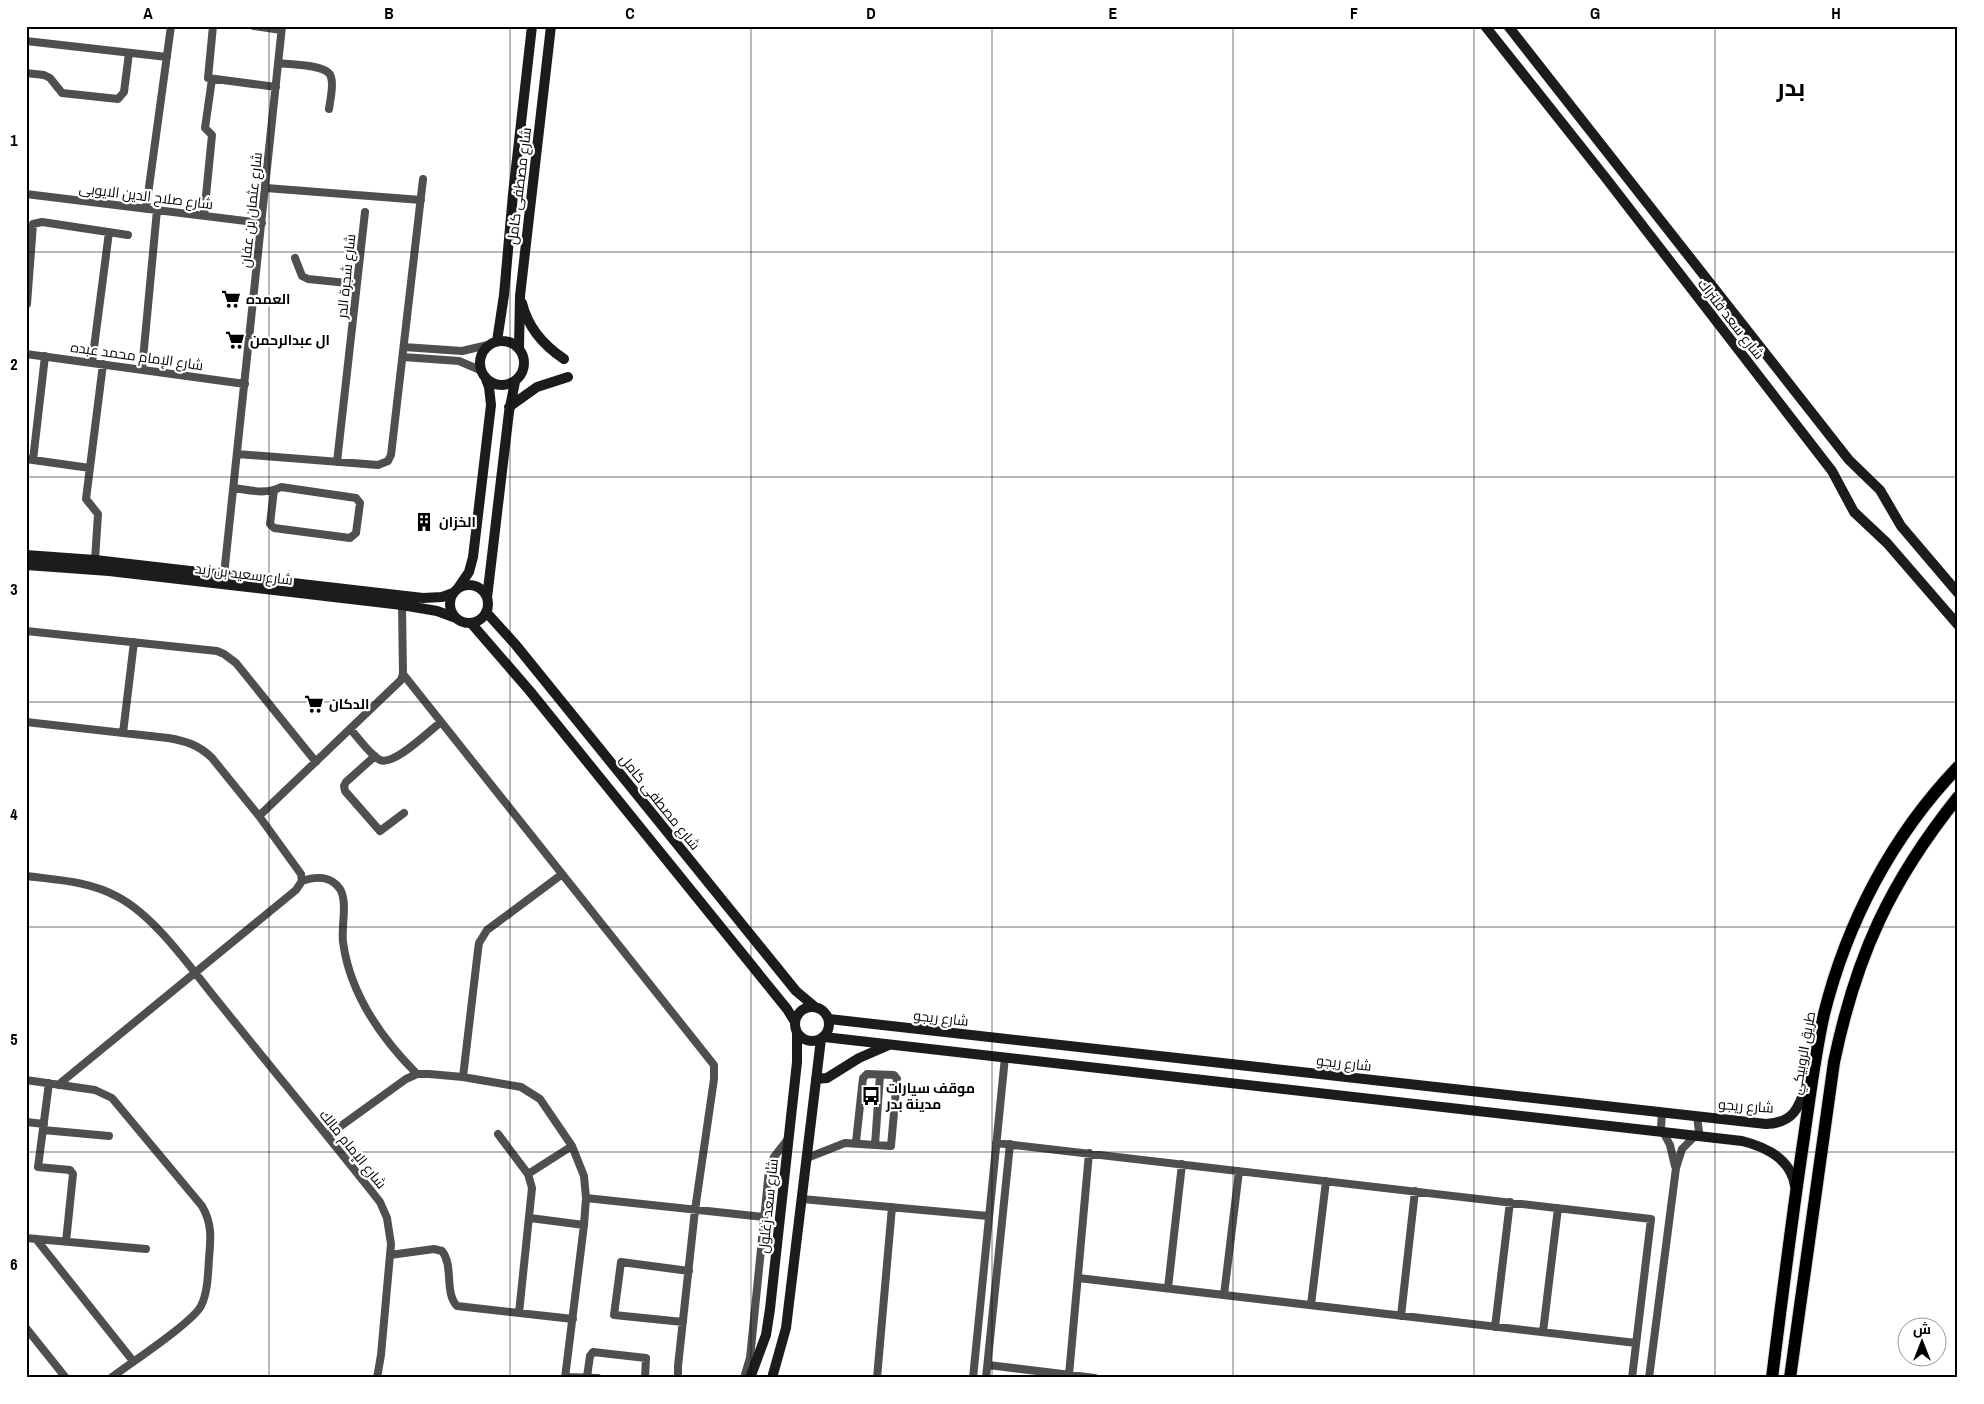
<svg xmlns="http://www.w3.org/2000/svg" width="1984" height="1404" viewBox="0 0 1984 1404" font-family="'Archivo Narrow',Cairo,sans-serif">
	<rect width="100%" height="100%" fill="#fff"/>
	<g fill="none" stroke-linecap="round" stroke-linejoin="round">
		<g stroke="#dbdbdb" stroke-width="14">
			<path id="primary" d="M 1772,1378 C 1782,1298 1792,1217 1804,1137 C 1810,1096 1815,1054 1824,1014 C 1847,922 1892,836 1958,767
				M 1790,1378 L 1834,1062 C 1856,956 1890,882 1958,797"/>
		</g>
		<path stroke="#4f4f4f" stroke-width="8" d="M 213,26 L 208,78 L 276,87
			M 254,26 L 281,30
			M 26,41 L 167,57
			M 278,63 C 290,65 328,64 331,77 C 334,86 330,100 329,109
			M 26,73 L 44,75 L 50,78 L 62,93 L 118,99 L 124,92 L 129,53
			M 266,188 L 421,200
			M 26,194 L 262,223
			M 146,209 L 171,26
			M 204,216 L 212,135 L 205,128 L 212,79
			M 295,258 L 302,276 L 308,279 L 357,284
			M 27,304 L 33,224 L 42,222 L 128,235
			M 404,347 L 462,351 L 488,345
			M 26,354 L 245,384
			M 403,357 L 459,361 L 480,370
			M 92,363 L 109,232
			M 142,370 L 157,210
			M 237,454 L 378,465 L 388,461 L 391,455 L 423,179
			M 26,459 L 90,468
			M 33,460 L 45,356
			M 337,462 L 365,212
			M 234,488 C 249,490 266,495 281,487 L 356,498 L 360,503 L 356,533 L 350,538 L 274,528 L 270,524 L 274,490
			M 95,560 L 98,514 L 86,499 L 103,364
			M 224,575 L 282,26
			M 26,631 L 217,651 L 224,654 L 236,663 L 316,762
			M 403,674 L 714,1065 L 714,1079 L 695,1210 L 678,1366 L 678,1378
			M 26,722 L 168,738 C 186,741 199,745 212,758 L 259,816 L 301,874 L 302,881 L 296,890 L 58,1085
			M 350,729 C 359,738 369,754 380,760 C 394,766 429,731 441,722
			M 123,733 L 134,642
			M 375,756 L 346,782 L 344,786 L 345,791 L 380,831 L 404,813
			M 259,816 L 401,680 L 403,674 L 402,605
			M 26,876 C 57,880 90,881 118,897 C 156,917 192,970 220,1004 C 273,1070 327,1135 380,1202 L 387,1218 L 391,1244 L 381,1355 L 377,1378
			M 302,881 C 316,876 331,876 340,889 C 348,902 341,927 343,942 C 350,994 381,1038 417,1074
			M 463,1077 L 478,950 L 479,943 L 487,930 L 561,875
			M 26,1080 L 95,1090 L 112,1098 L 202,1206 C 212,1223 211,1238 209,1258 C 208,1273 208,1292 201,1306 C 192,1323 129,1364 111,1378
			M 49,1083 L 38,1167 L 70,1170 L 73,1174 L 66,1242
			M 1662,1112 L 1661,1128 L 1670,1145 L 1675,1166
			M 26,1122 L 44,1124
			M 43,1130 L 109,1136
			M 498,1134 L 528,1174 L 532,1188 L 519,1313
			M 327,1136 L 406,1079 L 417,1074 L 429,1074 L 463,1077 L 521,1087 L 540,1099 L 572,1146 L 584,1176 L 586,1198 L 584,1225 L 565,1378
			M 856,1142 L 863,1078 L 867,1074 L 894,1075 L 897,1079 L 891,1146 L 875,1145
			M 996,1143 L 1651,1219 L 1632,1378
			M 807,1158 L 845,1143 L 875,1145 L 880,1075
			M 528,1174 L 572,1146
			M 586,1198 L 764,1217
			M 802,1199 L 988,1216
			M 530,1218 L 584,1225
			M 26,1238 L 146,1249
			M 36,1239 L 133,1361
			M 390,1255 L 434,1249 L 442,1251 C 454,1266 444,1292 457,1306 L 573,1319
			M 1078,1278 L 1636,1343
			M 1168,1288 L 1182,1164
			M 1224,1295 L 1239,1171
			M 1311,1305 L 1326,1181
			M 1401,1316 L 1415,1191
			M 683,1322 L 614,1315 L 621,1262 L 689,1271
			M 1495,1327 L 1510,1202
			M 26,1328 L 66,1378
			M 1543,1332 L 1558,1208
			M 988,1365 L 1095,1378
			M 1069,1375 L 1089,1153
			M 566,1377 L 598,1378
			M 587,1377 L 590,1356 L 593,1352 L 646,1358 L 645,1378
			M 744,1378 L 750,1358 L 769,1170 L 774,1157 L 788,1139
			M 877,1378 L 892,1207
			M 973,1378 L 1005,1057
			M 986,1378 L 1010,1144
			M 1649,1378 L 1676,1168 L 1682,1149 L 1699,1132 L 1697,1116"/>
		<path stroke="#1c1c1c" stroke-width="10" d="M 1485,26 L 1605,177 L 1832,471 L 1854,512 L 1887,543 L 1958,625
			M 1508,26 L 1849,460 L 1880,490 L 1901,526 L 1958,593
			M 522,303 C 528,328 543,345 564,359
			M480 363a22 22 0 1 1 44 0a22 22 0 1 1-44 0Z
			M 497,341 L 504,295 L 513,194 L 532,26
			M 519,348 L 520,296 L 551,26
			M 509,407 L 537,387 L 568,377
			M 26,555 L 95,560 L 423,598 L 442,597 L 453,593
			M 26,565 L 109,571 L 402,605 L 437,611 L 456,618
			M450 604a19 19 0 1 1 38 0a19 19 0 1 1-38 0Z
			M 458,588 L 469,572 L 473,557 L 491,405 L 489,387 L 486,379
			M 487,598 L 509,412 L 515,382
			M 486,612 L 515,644 L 796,991 L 815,1007
			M 471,623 L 529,690 L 787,1009 L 795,1022
			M795 1024a17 17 0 1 1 34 0a17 17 0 1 1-34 0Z
			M 829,1019 L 1766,1124 C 1797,1123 1800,1103 1809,1078
			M 824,1037 L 1742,1141 C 1766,1147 1791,1159 1795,1186
			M 816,1079 L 827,1078 L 859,1058 L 889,1045
			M 750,1378 L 766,1335 L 770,1309 L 797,1062 L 797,1033
			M 772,1378 L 786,1328 L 821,1039"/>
		<use href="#primary" stroke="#000" stroke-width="12"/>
	</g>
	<path fill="none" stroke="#000" stroke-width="1" stroke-opacity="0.55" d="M 269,26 L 269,1378M 510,26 L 510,1378M 751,26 L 751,1378M 992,26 L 992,1378M 1233,26 L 1233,1378M 1474,26 L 1474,1378M 1715,26 L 1715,1378M 26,252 L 1958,252M 26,477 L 1958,477M 26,702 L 1958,702M 26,927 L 1958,927M 26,1152 L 1958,1152"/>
	<defs>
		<g id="supermarket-bare" transform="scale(1.5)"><path d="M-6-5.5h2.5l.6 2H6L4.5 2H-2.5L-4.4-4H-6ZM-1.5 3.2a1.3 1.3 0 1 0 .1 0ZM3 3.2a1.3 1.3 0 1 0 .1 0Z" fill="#000" stroke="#fff" stroke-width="2.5" paint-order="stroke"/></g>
		<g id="building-bare" transform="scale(1.5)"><path d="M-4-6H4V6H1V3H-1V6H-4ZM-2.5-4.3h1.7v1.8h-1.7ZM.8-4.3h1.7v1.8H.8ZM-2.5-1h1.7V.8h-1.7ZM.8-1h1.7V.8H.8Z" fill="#000" stroke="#fff" stroke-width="2.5" paint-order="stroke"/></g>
		<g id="bus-bare" transform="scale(1.5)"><path d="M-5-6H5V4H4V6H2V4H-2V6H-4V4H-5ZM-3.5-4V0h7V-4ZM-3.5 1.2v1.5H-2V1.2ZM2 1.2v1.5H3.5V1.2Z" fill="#000" stroke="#fff" stroke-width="2.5" paint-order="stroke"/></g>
	</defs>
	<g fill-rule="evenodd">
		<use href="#supermarket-bare" x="231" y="299"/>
		<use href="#supermarket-bare" x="235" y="340"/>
		<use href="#building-bare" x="424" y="522"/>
		<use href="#supermarket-bare" x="314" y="704"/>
		<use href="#bus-bare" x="871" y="1096"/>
	</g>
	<g text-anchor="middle" stroke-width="4.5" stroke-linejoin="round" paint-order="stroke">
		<g font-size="14" fill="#000" stroke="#fff">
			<text transform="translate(519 186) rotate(-83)" y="5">شارع مصطفى كامل</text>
			<text transform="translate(146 196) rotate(7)" y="5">شارع صلاح الدين الايوبى</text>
			<text transform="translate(251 210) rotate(-84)" y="5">شارع عثمان بن عفان</text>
			<text transform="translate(346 276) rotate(-84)" y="5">شارع شجرة الدر</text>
			<text transform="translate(1731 319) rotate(52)" y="5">شارع سعد فلتراك</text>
			<text transform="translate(137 356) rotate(8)" y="5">شارع الإمام محمد عبده</text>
			<text transform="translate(244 574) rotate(7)" y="5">شارع سعيد بن زيد</text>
			<text transform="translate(660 802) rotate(51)" y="5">شارع مصطفى كامل</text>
			<text transform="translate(941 1018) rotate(6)" y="5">شارع ريجو</text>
			<text transform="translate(1803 1053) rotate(-80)" y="5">طريق الروبيكي</text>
			<text transform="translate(1344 1063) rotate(6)" y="5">شارع ريجو</text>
			<text transform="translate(1746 1106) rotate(4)" y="5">شارع ريجو</text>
			<text transform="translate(353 1149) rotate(51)" y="5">شارع الإمام مالك</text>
			<text transform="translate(768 1206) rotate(-84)" y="5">شارع سعد زغلول</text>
		</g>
		<g font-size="14" font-weight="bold" fill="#000" stroke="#fff" text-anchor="start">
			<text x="246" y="304">العمده</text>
			<text x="250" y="345">ال عبدالرحمن</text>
			<text x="439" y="527">الخزان</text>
			<text x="329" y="709">الدكان</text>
			<text x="886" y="1093">موقف سيارات<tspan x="886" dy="16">مدينة بدر</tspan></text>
		</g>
		<g font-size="24" font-weight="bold" fill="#000" stroke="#fff">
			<text x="1791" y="96">بدر</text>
		</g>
	</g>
	<rect width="1984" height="1404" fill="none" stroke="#ffffff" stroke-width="55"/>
	<g transform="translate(1922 1342)"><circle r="24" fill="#ffffff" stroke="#999999"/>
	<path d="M0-4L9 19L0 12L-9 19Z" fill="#000000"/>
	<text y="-8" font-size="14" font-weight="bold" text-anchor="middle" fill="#000000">ش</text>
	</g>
	<rect x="28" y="28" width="1928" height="1348" fill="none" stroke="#000" stroke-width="2"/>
	<g font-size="16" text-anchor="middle" font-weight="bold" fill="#000">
		<text x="148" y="19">A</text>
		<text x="389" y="19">B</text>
		<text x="630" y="19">C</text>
		<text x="871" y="19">D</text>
		<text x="1113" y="19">E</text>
		<text x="1354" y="19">F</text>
		<text x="1595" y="19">G</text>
		<text x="1836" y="19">H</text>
		<text x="14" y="146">1</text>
		<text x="14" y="370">2</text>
		<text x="14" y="595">3</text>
		<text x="14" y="820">4</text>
		<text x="14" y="1045">5</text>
		<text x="14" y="1270">6</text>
	</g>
</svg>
